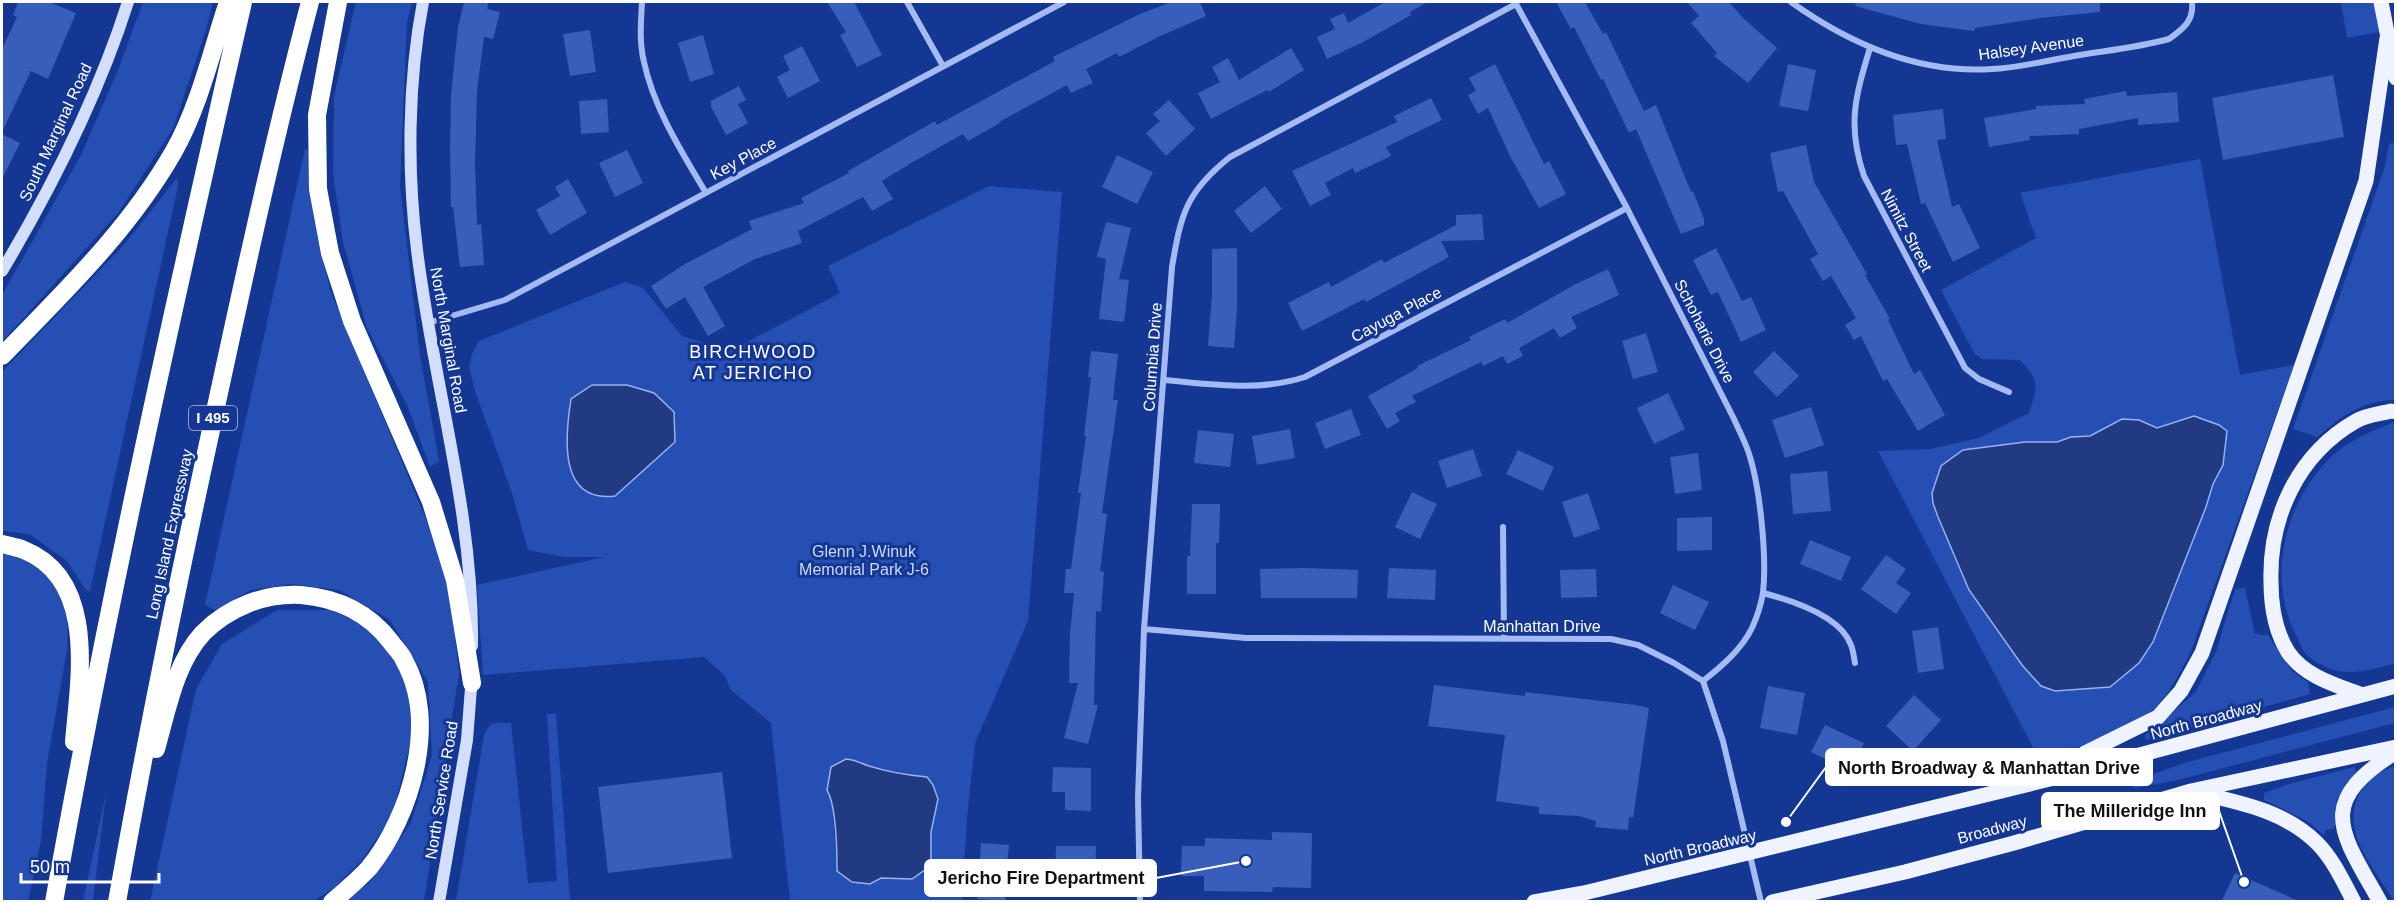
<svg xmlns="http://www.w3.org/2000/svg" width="2397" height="903" viewBox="0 0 2397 903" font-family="Helvetica,sans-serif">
	<rect width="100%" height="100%" fill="#143794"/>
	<path fill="#264fb3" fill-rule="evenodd" d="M 143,2 L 213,2 L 205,33 L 173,129 L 118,213 L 2,342 L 2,295 L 81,155 L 118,70 Z
		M 356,2 L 412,2 L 407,22 L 400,186 L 420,355 L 439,461 L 430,467 L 408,407 L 367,328 L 343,242 L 333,174 L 334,96 Z
		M 2341,2 L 2381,2 L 2385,31 L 2347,38 Z
		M 2394,143 L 2395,400 C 2360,401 2343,416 2317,437 L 2293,429 L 2385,166 L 2389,144 Z
		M 305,149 L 310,152 L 313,210 L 330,290 L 431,531 L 450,594 L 459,673 L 424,901 L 345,901 L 369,883 L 411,823 L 432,755 L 428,682 L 390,620 L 339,590 L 292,584 L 251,590 L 215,610 L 205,605 Z
		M 2200,159 L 2240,375 L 2294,365 L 2191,651 C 2180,673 2169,696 2150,713 C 2121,738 2075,747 2039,759 L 1878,451 L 1930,449 L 1979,438 L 2029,413 C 2038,385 2040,382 2020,360 L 1982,359 L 1974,353 L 1941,290 L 2036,238 L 2020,193 Z
		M 177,178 L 178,186 L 90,591 L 86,590 L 67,561 L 29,534 L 2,531 L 2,372 L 123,246 Z
		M 989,186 L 1062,192 L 1028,621 L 975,743 L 967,818 L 962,901 L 790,901 L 771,723 L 731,690 L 725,676 L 704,657 L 483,675 L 477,585 L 604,557 L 564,557 L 528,550 L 512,493 L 476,394 L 469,367 L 472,354 L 479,341 L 625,282 L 643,288 L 682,336 L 730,351 L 840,293 L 828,266 ZM 859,760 L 866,766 L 927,777 L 938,799 L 931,832 L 931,842 L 912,879 L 880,878 L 837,871 L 832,798 Z
		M 2395,422 L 2395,663 C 2376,669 2357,674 2337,671 C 2329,669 2310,660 2305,653 C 2302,649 2299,642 2297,637 C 2266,580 2284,505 2328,460 C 2345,442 2373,430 2395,422 Z
		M 2,552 L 25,558 L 55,583 L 68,615 L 67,650 L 47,763 L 41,841 L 28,901 L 2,901 Z
		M 2245,588 L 2255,634 L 2268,635 L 2292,671 L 2308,682 L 2310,694 L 2146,740 L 2145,735 L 2195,693 L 2216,652 L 2235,589 Z
		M 277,610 L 331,610 L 374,630 L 407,676 L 412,737 L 392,816 L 362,860 L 334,888 L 314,901 L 150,902 L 196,689 L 222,644 Z
		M 2395,707 L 2395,723 L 2174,781 L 2134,788 L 2132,782 L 2184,763 Z
		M 547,714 L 556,714 L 570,901 L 456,901 L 484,735 C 491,720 497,723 511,723 L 528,883 L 557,881 Z
		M 2395,766 L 2395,901 L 2394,901 C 2373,866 2337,829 2362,789 C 2370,777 2382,770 2395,766 Z
		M 2354,767 L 2356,772 L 2337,799 L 2334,829 L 2326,830 L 2324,835 L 2307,821 L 2264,800 L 2264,793 L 2289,784 Z
		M 106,793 L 93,901 L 83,901 Z"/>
	<path fill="#213a81" stroke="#96b2f5" stroke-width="1.5" d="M 592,385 L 627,385 L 654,393 L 674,412 L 675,442 L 615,496 C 558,503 565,437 571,399 Z
		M 2194,416 L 2219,425 L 2227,431 L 2223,465 L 2213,484 L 2206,507 L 2153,642 L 2139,663 L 2110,687 L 2055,691 L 2041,686 L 2022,665 L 1969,590 L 1938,517 L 1933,503 L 1932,493 L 1941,466 L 1963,450 L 2025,442 L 2057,442 L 2071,437 L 2090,436 L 2122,419 L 2139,420 L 2157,428 Z
		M 846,759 C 858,760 859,763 869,766 C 888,772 907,775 927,777 L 933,785 L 938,799 L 931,832 L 931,859 L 926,869 L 912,879 L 881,878 L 870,884 L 852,882 L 837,871 C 837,852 836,805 827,790 L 831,767 Z"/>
	<path fill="#385dbb" d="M 18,2 L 49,2 L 76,13 L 48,79 L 31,71 L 2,132 L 2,49 L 17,17 L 13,15 Z
		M 464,2 L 489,2 L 487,9 L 500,12 L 493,39 L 484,37 L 477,91 L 475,164 L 477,225 L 481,224 L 484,265 L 460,267 L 453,207 L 451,207 L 450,148 L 451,95 L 458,27 Z
		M 827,2 L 854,2 L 882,55 L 857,67 L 840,35 L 846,32 Z
		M 1171,2 L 1200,2 L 1206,16 L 1158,37 L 1119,57 L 1117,53 L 1086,69 L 1093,83 L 1071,93 L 1067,85 L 999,122 L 1000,123 L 968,141 L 963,134 L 911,163 L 882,181 L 893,199 L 872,211 L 863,197 L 798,231 L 802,243 L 755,259 L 703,287 L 725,326 L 708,336 L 685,297 L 666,309 L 651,286 L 685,264 L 752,229 L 749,221 L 804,203 L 801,198 L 849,173 L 848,171 L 935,121 L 937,125 L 1055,61 L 1053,57 L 1140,14 Z
		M 1385,2 L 1428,2 L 1410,12 L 1411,15 L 1363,42 L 1327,59 L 1317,37 L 1335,29 L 1330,19 L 1344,13 L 1348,23 Z
		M 1556,2 L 1585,2 L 1603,34 L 1606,32 L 1644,111 L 1656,105 L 1691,192 L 1693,191 L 1704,219 L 1704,225 L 1681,234 L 1636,129 L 1629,133 L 1603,79 L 1601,80 L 1574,27 L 1571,29 Z
		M 1687,2 L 1729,2 L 1743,18 L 1777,48 L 1748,83 L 1714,56 L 1717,53 L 1691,23 L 1699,16 Z
		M 1856,2 L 2100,2 L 2100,12 L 2040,18 L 1975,28 L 1974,31 L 1921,24 L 1855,6 Z
		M 590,30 L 596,72 L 570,76 L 563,34 Z
		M 703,35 L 714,74 L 690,82 L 678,43 Z
		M 802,46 L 820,81 L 788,98 L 777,77 L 790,70 L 783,56 Z
		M 1291,48 L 1304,70 L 1269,92 L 1267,90 L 1211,119 L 1198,93 L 1220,82 L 1212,67 L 1228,58 L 1239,80 Z
		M 1495,64 L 1544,164 L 1549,161 L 1566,194 L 1539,208 L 1510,156 L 1488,108 L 1478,114 L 1468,95 L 1476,91 L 1469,78 Z
		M 1788,64 L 1816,70 L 1808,111 L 1779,106 Z
		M 2333,75 L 2344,137 L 2223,160 L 2212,98 Z
		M 739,86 L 746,100 L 738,104 L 748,123 L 726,135 L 711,107 L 711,101 Z
		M 2126,91 L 2127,96 L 2177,92 L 2179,122 L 2138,125 L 2138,118 L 2079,129 L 2079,134 L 2029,136 L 2030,140 L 1989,147 L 1984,118 L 2036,109 L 2036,106 L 2085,104 L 2084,99 Z
		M 1431,98 L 1442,120 L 1386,147 L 1391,156 L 1355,173 L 1353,168 L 1325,183 L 1331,195 L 1310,206 L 1292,171 L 1397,122 L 1394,116 Z
		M 607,99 L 609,132 L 581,134 L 579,101 Z
		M 1169,100 L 1195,129 L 1166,156 L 1146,133 L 1160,121 L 1153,114 Z
		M 1943,109 L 1946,139 L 1937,140 L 1952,207 L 1959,204 L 1980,248 L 1953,262 L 1925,203 L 1921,204 L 1907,144 L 1896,145 L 1893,115 Z
		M 2,134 L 20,143 L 2,179 Z
		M 1806,145 L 1814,182 L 1867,274 L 1865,275 L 1890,319 L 1888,320 L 1914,374 L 1920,370 L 1945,415 L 1918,431 L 1887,379 L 1883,381 L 1861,336 L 1854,340 L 1845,325 L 1856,318 L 1831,276 L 1823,281 L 1810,259 L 1818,254 L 1783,191 L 1778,192 L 1770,153 Z
		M 627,150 L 643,183 L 615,197 L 599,163 Z
		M 1117,155 L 1153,172 L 1137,204 L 1102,187 Z
		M 568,179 L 587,213 L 550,235 L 536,210 L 560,196 L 555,187 Z
		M 1265,186 L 1282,209 L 1251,233 L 1234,211 Z
		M 1482,214 L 1484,240 L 1441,241 L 1449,257 L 1366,302 L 1364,299 L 1302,331 L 1288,303 L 1329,282 L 1331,287 L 1382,259 L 1384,263 L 1456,225 L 1456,215 Z
		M 1106,222 L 1131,228 L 1119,279 L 1129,280 L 1124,322 L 1099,319 L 1106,259 L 1097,257 Z
		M 1237,248 L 1237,309 L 1234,348 L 1208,346 L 1212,295 L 1212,249 Z
		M 1716,248 L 1742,301 L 1751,297 L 1766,330 L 1741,342 L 1718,292 L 1711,295 L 1693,260 Z
		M 1608,269 L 1619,295 L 1571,317 L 1577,328 L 1560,338 L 1554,328 L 1519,348 L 1523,356 L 1507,364 L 1503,356 L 1483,366 L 1481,362 L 1412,396 L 1416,402 L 1395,413 L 1400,421 L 1387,429 L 1368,396 L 1418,368 L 1417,366 L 1471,340 L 1469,337 L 1505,319 L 1507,323 L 1574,285 Z
		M 1646,333 L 1658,372 L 1633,379 L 1622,341 Z
		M 1091,351 L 1118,354 L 1113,400 L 1118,400 L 1102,513 L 1107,514 L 1100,571 L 1104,572 L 1101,612 L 1096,611 L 1094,705 L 1098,705 L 1088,744 L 1064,738 L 1078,683 L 1069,683 L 1070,634 L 1074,593 L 1064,593 L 1066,569 L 1071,569 L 1081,493 L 1078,493 L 1086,436 L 1084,436 L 1091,377 L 1088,377 Z
		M 1774,351 L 1799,376 L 1777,397 L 1753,372 Z
		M 1668,393 L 1685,429 L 1654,444 L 1637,408 Z
		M 1811,407 L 1824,445 L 1785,458 L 1772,420 Z
		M 1351,409 L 1361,435 L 1325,449 L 1315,423 Z
		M 1290,429 L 1295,458 L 1257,465 L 1252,436 Z
		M 1198,430 L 1234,434 L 1230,467 L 1194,463 Z
		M 1473,449 L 1482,476 L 1447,488 L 1438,461 Z
		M 1518,450 L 1554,467 L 1543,491 L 1506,474 Z
		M 1698,453 L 1702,490 L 1675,494 L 1670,457 Z
		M 1827,471 L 1831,511 L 1793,514 L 1790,474 Z
		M 1412,492 L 1437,504 L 1420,539 L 1395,527 Z
		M 1588,493 L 1600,529 L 1574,538 L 1562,502 Z
		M 1192,504 L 1220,504 L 1219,543 L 1216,543 L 1216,594 L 1187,594 L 1187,556 L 1190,556 Z
		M 1712,517 L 1712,550 L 1677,551 L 1677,518 Z
		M 1810,540 L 1851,557 L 1841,581 L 1800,564 Z
		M 1886,555 L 1906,569 L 1896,583 L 1911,593 L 1896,614 L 1861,589 Z
		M 1304,568 L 1358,570 L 1357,598 L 1261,598 L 1260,569 Z
		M 1389,568 L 1436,570 L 1435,600 L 1387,598 Z
		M 1596,569 L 1597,597 L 1561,598 L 1560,570 Z
		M 1673,585 L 1709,602 L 1695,630 L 1660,613 Z
		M 1938,627 L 1944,669 L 1918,673 L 1912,631 Z
		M 1434,685 L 1525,696 L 1525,692 L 1636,705 L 1649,708 L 1633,818 L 1629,817 L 1628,830 L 1595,827 L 1596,821 L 1579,816 L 1539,814 L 1539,807 L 1496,801 L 1505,735 L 1428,726 Z
		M 1768,686 L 1805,693 L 1797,735 L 1760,728 Z
		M 1914,695 L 1941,720 L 1913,751 L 1886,726 Z
		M 1825,725 L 1864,743 L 1850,771 L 1811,752 Z
		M 1053,767 L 1091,768 L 1091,811 L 1065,810 L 1065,792 L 1052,792 Z
		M 722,772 L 732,858 L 608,873 L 598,787 Z
		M 1272,832 L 1312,833 L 1311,888 L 1273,887 L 1272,892 L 1204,891 L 1204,876 L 1181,876 L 1182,846 L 1205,846 L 1205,838 L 1272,840 Z
		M 981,843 L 1009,845 L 1007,865 L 1013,865 L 1012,881 L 1007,880 L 1005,901 L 977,899 Z
		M 1056,846 L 1096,846 L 1095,878 L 1067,880 L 1067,878 L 1055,877 Z
		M 2235,873 L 2301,902 L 2221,902 Z"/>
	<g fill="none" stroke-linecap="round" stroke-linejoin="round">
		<path stroke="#a4baf2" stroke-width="6" d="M 642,2 C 641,22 639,42 644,62 C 654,109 682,152 706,193
			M 907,2 L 943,66
			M 1515,2 L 1627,208 L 1734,419 C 1738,428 1743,438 1747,448 C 1760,483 1767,556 1763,593 C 1761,604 1757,617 1752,628 C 1741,650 1722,666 1703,681
			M 1791,2 C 1850,44 1917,74 1992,69 C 2017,68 2044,61 2069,57 C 2102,51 2136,48 2169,39 C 2183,29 2194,21 2192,2
			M 1870,48 C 1855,97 1847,126 1864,176 L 1965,368 L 1979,379 L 2009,392
			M 428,323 L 505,300 L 1064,2
			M 1164,380 C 1211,384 1259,392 1305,377 L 1627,208
			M 1503,527 L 1504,639
			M 1763,593 C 1790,600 1840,615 1851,645 C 1853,650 1854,657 1855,663
			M 1144,629 L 1246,638 L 1611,639 L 1638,645 L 1674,663 L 1703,681 L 1723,741 L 1761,902
			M 1140,902 L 1138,798 L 1144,629 L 1172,267 C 1181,214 1186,192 1230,157 L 1516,4"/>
		<path stroke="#d3defc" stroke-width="12" d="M 423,2 C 408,80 407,171 417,250 C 433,383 474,512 472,646
			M 2,271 C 52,187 98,96 128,2
			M 439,902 L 467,740 L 472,675"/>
		<path stroke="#eff2ff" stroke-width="15" d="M 2381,2 L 2396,78
			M 2362,695 C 2336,685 2305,677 2288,652 C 2275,631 2271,607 2271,582 C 2269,517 2298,454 2356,421 C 2366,415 2380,414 2391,411 L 2396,412
			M 2056,775 L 2085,753 L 2158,717 L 2181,691 L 2202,653 L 2366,181 L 2387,38
			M 2194,792 C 2237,802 2284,810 2317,843 C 2333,859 2343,881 2354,902
			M 1534,902 L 1584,893 L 2050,779 L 2396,686
			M 1772,902 L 1905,872 L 2014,843 L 2191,791 L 2396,747
			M 2380,902 C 2341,832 2314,803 2396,752"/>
		<path stroke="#fff" stroke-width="18" d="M 338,2 L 317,115 L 318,189 L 330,253 L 352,321 L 431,502 L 455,580 L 472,683
			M 2,356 C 64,292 129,230 174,151 C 199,107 212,50 228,2
			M 2,544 C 9,546 17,547 24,550 C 98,580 79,680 74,742
			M 156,749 C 167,711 175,663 203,633 C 229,607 265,593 301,595 C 337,598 369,613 391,642 C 395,648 401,653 404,660 C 439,722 411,816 369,868 C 358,880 345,891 332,902
			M 54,902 C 108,600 175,300 243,2
			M 117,902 C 145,744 177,586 211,430 C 242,286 273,143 310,2"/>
	</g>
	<g text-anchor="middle" stroke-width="6" stroke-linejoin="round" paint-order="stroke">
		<rect fill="#143794" stroke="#b8c3df" stroke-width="1.5" x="189" y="406" width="48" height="24" rx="4.5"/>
		<g font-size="15" font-weight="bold" fill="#fff">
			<text x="213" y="423">I 495</text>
		</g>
		<g font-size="16" fill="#fff" stroke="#143794">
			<text transform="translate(2031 47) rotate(-8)" y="6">Halsey Avenue</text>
			<text transform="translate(55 132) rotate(-65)" y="6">South Marginal Road</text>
			<text transform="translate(743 158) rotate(-28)" y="6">Key Place</text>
			<text transform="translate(1907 230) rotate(62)" y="6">Nimitz Street</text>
			<text transform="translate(1396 314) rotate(-28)" y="6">Cayuga Place</text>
			<text transform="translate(1705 331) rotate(63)" y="6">Schoharie Drive</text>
			<text transform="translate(449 340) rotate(80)" y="6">North Marginal Road</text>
			<text transform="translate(1152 357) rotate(-86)" y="6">Columbia Drive</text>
			<text transform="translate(169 534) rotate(-78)" y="6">Long Island Expressway</text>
			<text x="1542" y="632">Manhattan Drive</text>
			<text transform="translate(2206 719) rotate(-15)" y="6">North Broadway</text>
			<text transform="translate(441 790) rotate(-81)" y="6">North Service Road</text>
			<text transform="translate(1992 829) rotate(-15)" y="6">Broadway</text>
			<text transform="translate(1700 847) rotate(-13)" y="6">North Broadway</text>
		</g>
		<g font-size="16" fill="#cbd9fc" stroke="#143794">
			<text x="864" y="557">Glenn J.Winuk<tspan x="864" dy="18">Memorial Park J-6</tspan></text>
		</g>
		<g font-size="18" letter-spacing="1.5" fill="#fff" stroke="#143794">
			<text x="753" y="358">BIRCHWOOD<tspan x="753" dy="21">AT JERICHO</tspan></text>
		</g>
	</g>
	<path fill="none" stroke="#fff" stroke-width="2" d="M1786 822L1826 767M2244 882L2219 811M1246 861L1156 878"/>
	<g fill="#fff" stroke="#143794" stroke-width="2">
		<circle cx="1786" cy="822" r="6"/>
		<circle cx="2244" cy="882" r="6"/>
		<circle cx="1246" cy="861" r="6"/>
	</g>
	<g fill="#fff" stroke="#fff" stroke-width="2">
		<rect x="1826" y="749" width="326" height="36" rx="6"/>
		<rect x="2042" y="793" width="177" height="36" rx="6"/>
		<rect x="925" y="860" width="231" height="36" rx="6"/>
	</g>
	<g font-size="18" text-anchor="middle" font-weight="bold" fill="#111">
		<text x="1989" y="774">North Broadway &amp; Manhattan Drive</text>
		<text x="2130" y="817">The Milleridge Inn</text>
		<text x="1041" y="884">Jericho Fire Department</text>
	</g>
	<rect width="2397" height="903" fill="none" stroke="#ffffff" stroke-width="6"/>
	<path d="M21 873v9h138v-9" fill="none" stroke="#ffffff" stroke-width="3"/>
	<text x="30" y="873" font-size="18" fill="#ffffff" stroke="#143794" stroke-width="4.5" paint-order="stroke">50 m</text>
</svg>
